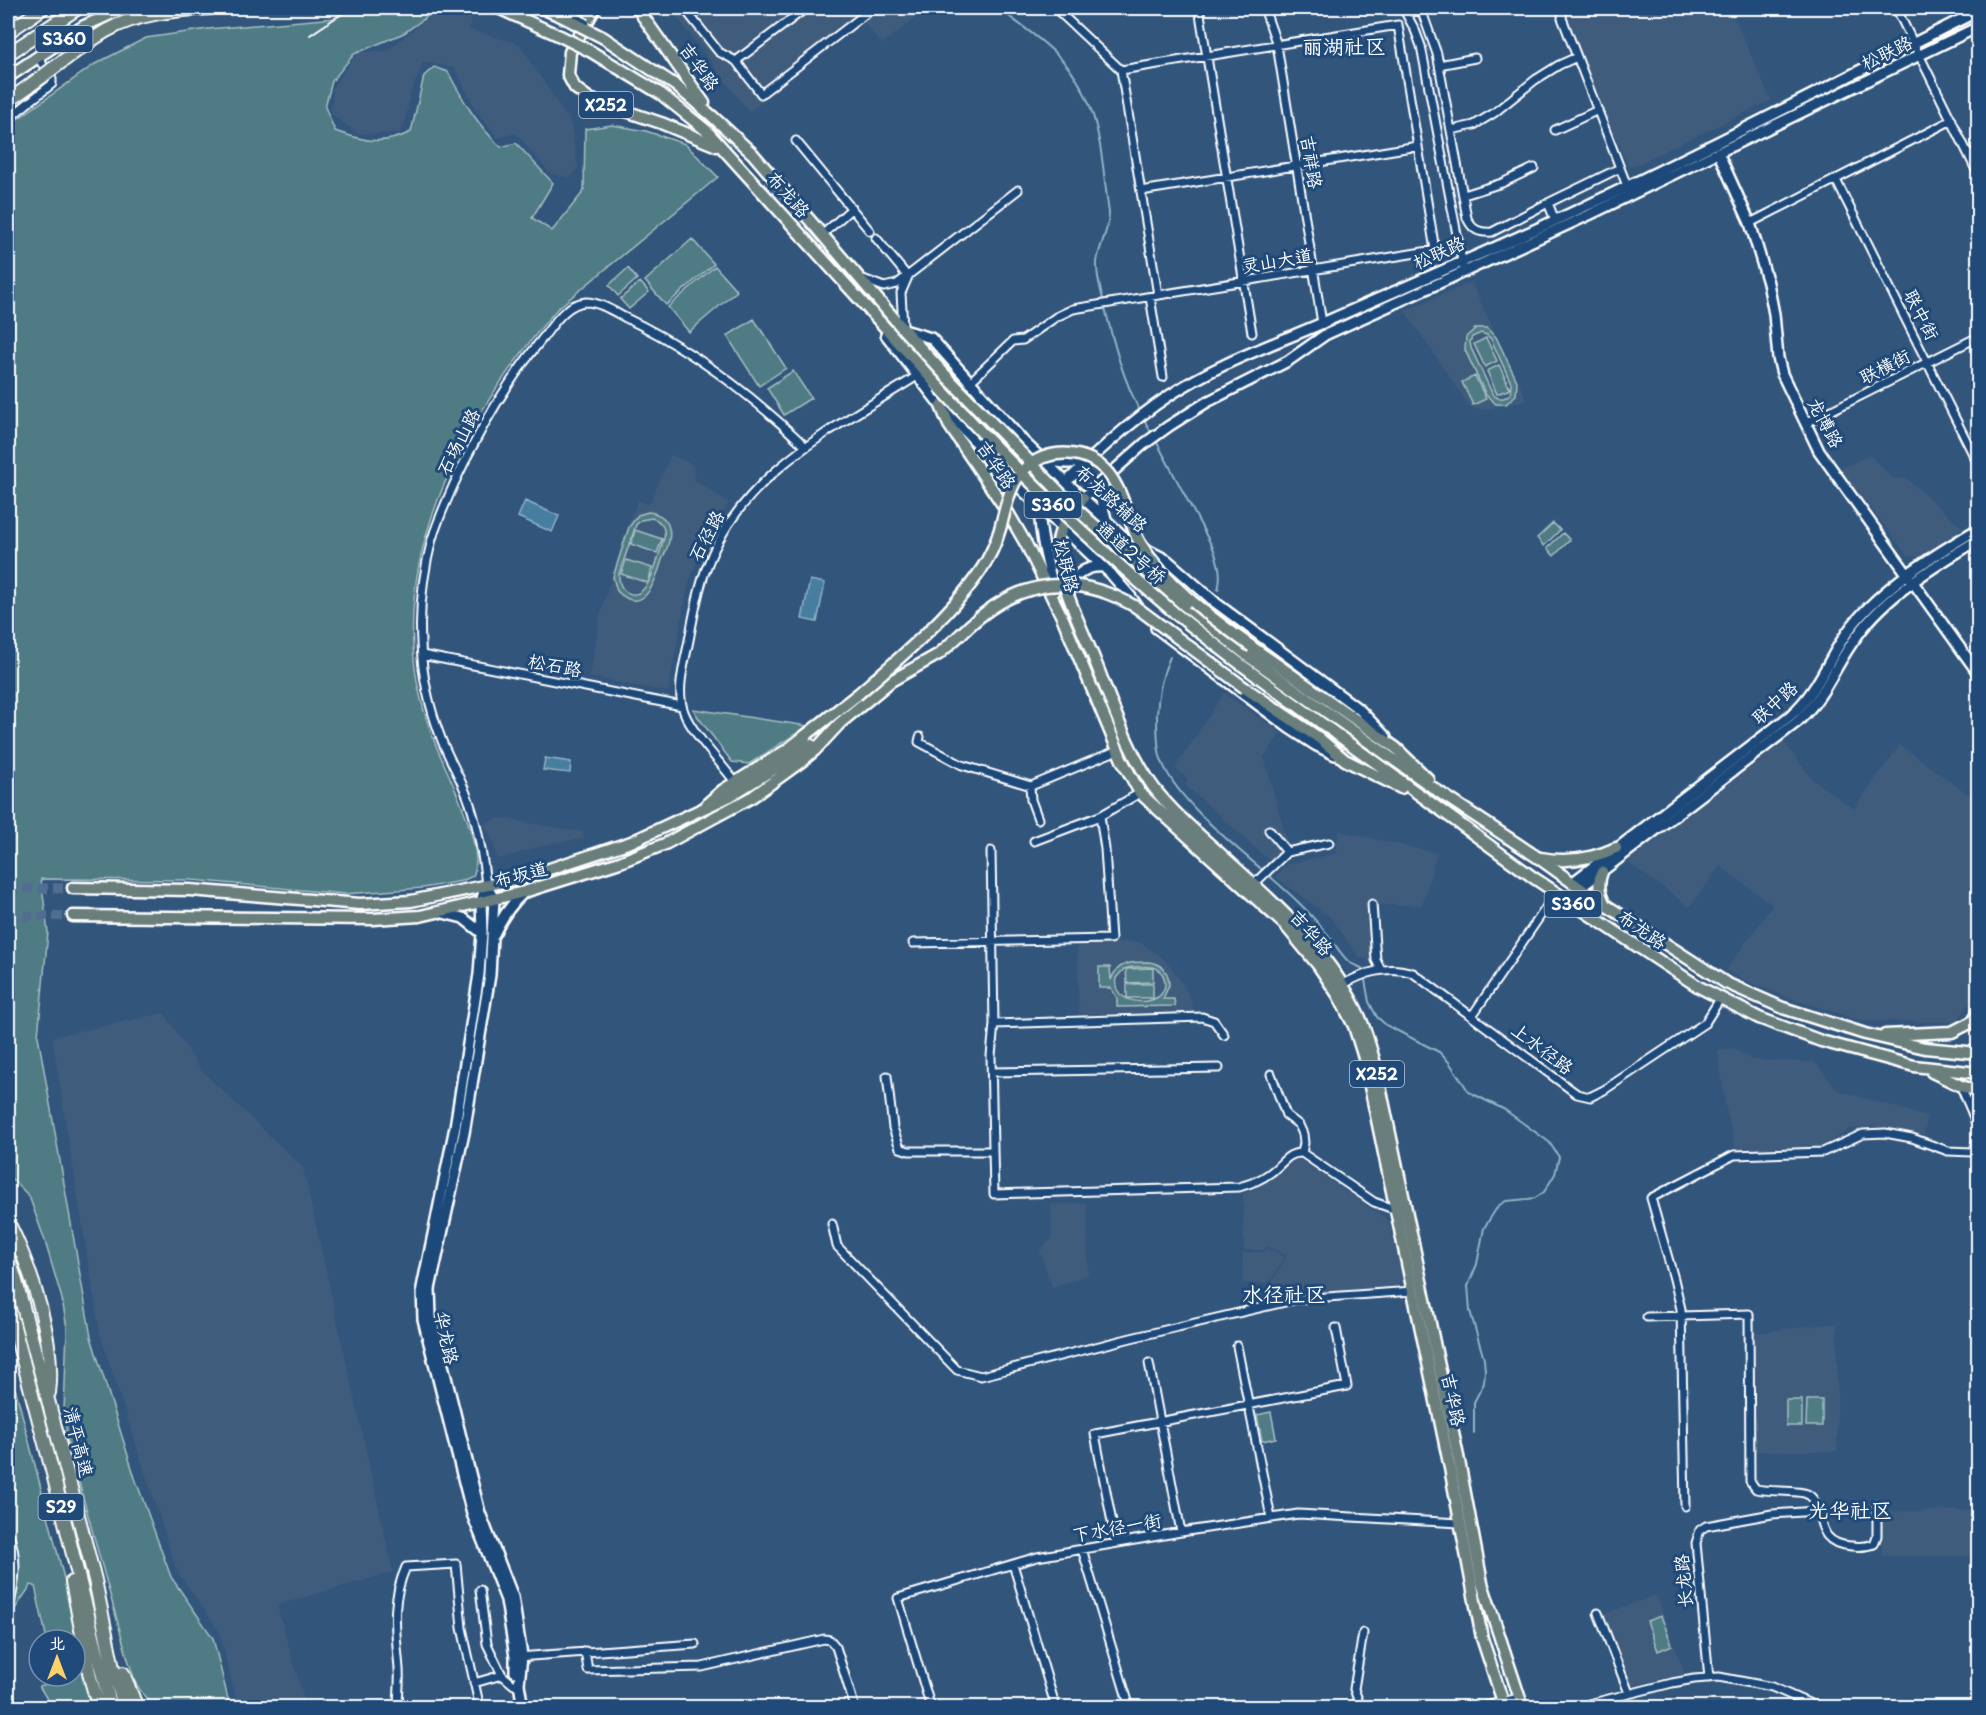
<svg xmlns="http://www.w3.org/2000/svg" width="1986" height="1715" viewBox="0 0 1986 1715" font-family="'Playpen Sans','LXGW WenKai TC',sans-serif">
	<rect width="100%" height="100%" fill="#32557c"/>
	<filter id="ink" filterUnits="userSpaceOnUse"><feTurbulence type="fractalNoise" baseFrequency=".0167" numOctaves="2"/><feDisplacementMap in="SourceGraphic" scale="12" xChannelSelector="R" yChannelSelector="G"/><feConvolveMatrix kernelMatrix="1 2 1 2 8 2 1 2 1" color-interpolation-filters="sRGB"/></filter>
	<g filter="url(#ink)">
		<path fill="#405c7d" d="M 440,8 L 452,8 L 473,16 L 468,29 L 519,44 L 571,124 L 578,168 L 570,178 L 550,173 L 516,133 L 498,138 L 476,110 L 455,68 L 423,62 L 410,95 L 405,122 L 399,133 L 358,134 L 331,114 L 333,87 L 358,52 L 387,51 Z
			M 670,8 L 928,8 L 882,44 L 863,21 L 749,112 Z
			M 1563,8 L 1730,8 L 1771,100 L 1629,168 L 1561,9 Z
			M 1471,282 L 1527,400 L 1484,410 L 1470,407 L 1405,311 Z
			M 671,455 L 693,465 L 695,480 L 729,503 L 710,532 L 692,573 L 686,595 L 668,692 L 590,677 L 600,616 L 623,538 L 638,500 L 649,505 Z
			M 1869,455 L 1893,479 L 1906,478 L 1963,528 L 1922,557 L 1908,556 L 1840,469 Z
			M 1224,693 L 1281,733 L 1264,757 L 1288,845 L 1269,860 L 1185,785 L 1188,779 L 1175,768 Z
			M 1784,742 L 1812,779 L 1854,809 L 1900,745 L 1978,801 L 1978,989 L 1957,1022 L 1863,1021 L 1786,997 L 1740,978 L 1726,970 L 1773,905 L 1720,866 L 1690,907 L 1626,861 Z
			M 500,818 L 582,832 L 584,839 L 556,842 L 498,859 L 492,840 L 484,823 Z
			M 1339,831 L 1437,853 L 1422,905 L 1375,905 L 1380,964 L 1359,957 L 1331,918 L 1276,877 L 1285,865 L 1336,853 Z
			M 1139,942 L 1162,957 L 1174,971 L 1189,995 L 1195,1012 L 1079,1014 L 1077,943 Z
			M 164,1013 L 200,1069 L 303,1168 L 393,1572 L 277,1605 L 306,1707 L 238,1707 L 219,1631 L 177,1571 L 100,1334 L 52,1037 Z
			M 1733,1048 L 1752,1060 L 1815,1062 L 1838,1090 L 1927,1117 L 1924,1135 L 1871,1126 L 1850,1129 L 1824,1146 L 1736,1151 L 1725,1104 L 1718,1050 Z
			M 1299,1159 L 1388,1220 L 1402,1276 L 1402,1281 L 1393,1289 L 1371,1291 L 1349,1289 L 1322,1293 L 1271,1284 L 1287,1256 L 1267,1246 L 1263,1250 L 1244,1250 L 1243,1193 L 1254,1190 L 1287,1163 Z
			M 1087,1203 L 1088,1275 L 1052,1287 L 1040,1251 L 1052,1239 L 1051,1204 Z
			M 1267,1248 L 1285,1257 L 1269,1283 L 1243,1283 L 1243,1253 L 1264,1252 Z
			M 1837,1323 L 1837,1451 L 1755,1451 L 1755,1333 Z
			M 1971,1510 L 1978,1514 L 1978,1556 L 1882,1556 L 1881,1512 Z
			M 1656,1595 L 1685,1674 L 1629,1686 L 1604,1614 Z"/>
		<path fill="#4f7c84" stroke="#a7bec2" stroke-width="1.5" fill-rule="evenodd" d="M 354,8 L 439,8 L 404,33 L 354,54 L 332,81 L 325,107 L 335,131 C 364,141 382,146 411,132 L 424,76 L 434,67 L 448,72 C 463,100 477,125 501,147 L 516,143 L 553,183 L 532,218 L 552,231 L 584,191 L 585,129 L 612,125 L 646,131 L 685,144 L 718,177 L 557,309 C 470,410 393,544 417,681 C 421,702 427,723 435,743 C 446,772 487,847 473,876 L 462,881 L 423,888 L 345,894 L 191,880 L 41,879 L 48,932 L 38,1036 L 91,1337 L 135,1478 L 171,1577 L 213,1638 L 230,1707 L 152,1707 L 136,1684 L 127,1656 L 68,1443 L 64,1411 L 67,1328 L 62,1299 L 44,1238 L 29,1196 L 8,1175 L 8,126 L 95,64 L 146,38 L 208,29 L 336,18 Z
			M 692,239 L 714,264 L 666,305 L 645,281 Z
			M 715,266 L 737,291 L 689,332 L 668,307 Z
			M 628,268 L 637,279 L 618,296 L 609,285 Z
			M 640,282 L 649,292 L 629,309 L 620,299 Z
			M 754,319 L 786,368 L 759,386 L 727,336 Z
			M 1476,328 L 1486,328 L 1496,337 L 1517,381 L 1516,395 L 1506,404 L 1496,404 L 1486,395 L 1465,350 L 1466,337 ZM 1481,333 L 1487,335 L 1491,339 L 1511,383 L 1511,393 L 1504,398 L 1498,398 L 1493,395 L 1471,348 L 1470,342 L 1472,337 Z
			M 1486,338 L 1497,361 L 1485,367 L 1474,344 Z
			M 1499,365 L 1510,389 L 1497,394 L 1487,371 Z
			M 793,371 L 811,398 L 784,415 L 767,388 Z
			M 1475,376 L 1486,399 L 1473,405 L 1462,382 Z
			M 648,512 C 658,513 667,518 669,528 C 672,538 666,551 662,560 C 656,580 644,618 617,591 L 613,577 L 629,527 L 638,515 ZM 652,518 C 661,521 666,528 664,538 C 659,552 649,608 625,591 C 619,586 619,580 619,574 L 636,525 L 641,520 Z
			M 1553,523 L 1560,530 L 1544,546 L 1537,538 Z
			M 635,530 L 662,539 L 657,553 L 631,544 Z
			M 1563,533 L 1570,540 L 1554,556 L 1547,548 Z
			M 626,560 L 652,568 L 648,583 L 621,574 Z
			M 693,709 L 808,726 L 749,764 L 732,762 L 698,717 Z
			M 1148,962 C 1162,963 1169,972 1169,985 L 1163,999 L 1174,999 L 1175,1006 L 1117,1007 L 1117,998 L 1111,988 L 1099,988 L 1099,967 L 1110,967 L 1111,980 C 1117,962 1131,962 1148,962 ZM 1132,967 C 1139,967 1149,965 1156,968 C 1167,974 1168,990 1158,997 C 1144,1006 1112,1002 1116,978 L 1124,969 Z
			M 1153,968 L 1153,982 L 1127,983 L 1126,969 Z
			M 1127,984 L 1153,984 L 1153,998 L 1127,998 Z
			M 8,1376 L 16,1391 L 97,1707 L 52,1707 L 39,1686 L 56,1682 L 55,1676 L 75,1676 L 75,1640 L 47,1640 L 35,1586 L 31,1585 L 8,1619 L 8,1586 L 14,1568 L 16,1545 L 8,1525 Z
			M 1786,1400 L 1802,1400 L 1802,1426 L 1786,1426 Z
			M 1807,1400 L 1822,1400 L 1822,1426 L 1806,1426 Z
			M 1271,1412 L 1276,1438 L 1262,1441 L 1257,1415 Z
			M 1661,1616 L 1672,1645 L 1658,1651 L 1647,1621 Z"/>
		<path fill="#467ea0" stroke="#90b2c6" stroke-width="1.5" d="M 525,501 L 559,516 L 552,532 L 518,517 Z
			M 810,580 L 825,583 L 817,622 L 802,619 Z
			M 545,758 L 571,762 L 570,773 L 543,770 Z"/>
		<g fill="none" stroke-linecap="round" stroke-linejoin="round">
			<path stroke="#90b2c6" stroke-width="2" d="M 998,8 C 1016,22 1036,35 1053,51 C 1102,96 1100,152 1109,213 C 1109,231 1099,245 1097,262 C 1096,278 1102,293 1105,308 C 1114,345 1123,379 1141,413
				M 1143,418 L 1152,434
				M 1155,439 L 1214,550 C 1219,565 1222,575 1218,590
				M 1170,657 C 1161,676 1158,694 1157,715 C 1157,728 1157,743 1160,756 C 1175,806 1259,863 1297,901 C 1308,911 1318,923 1328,935 C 1334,943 1340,953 1347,960 C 1351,965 1357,965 1363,969 L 1369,1002 L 1377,1017 L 1386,1025 L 1439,1052 L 1449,1062 L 1469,1092 L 1505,1110 L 1549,1142 L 1559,1157 L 1555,1174 L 1544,1192 L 1535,1198 L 1528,1199 L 1506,1201 L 1498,1206 L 1484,1228 L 1477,1264 L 1468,1286 L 1470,1311 L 1484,1359 L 1485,1371 L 1484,1383 L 1474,1402 L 1474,1433"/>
			<path stroke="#516e90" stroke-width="10" stroke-dasharray="10 5" stroke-linecap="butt" d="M 8,889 L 73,888
				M 8,916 L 73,916"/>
			<g stroke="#fff" stroke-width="11">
				<path id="street" d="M 684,8 L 719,52 L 736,61 L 761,94 L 873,8
					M 1055,8 L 1121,70 L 1158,295
					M 1199,8 L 1252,333
					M 1264,8 L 1277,45 L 1322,323
					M 1403,8 L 1415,30 L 1421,46 L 1463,266
					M 1563,8 L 1562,18 L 1627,186
					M 1896,8 L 1978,174
					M 1407,14 L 1421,9 L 1437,54 L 1467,218 C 1472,230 1479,233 1492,232 L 1548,203
					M 736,61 L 806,8
					M 1439,65 L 1475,58
					M 8,119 L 52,84 L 52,79 L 37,56
					M 1451,130 L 1474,125 L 1494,113 L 1535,80 L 1559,65 L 1577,57
					M 1555,130 L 1598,110
					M 796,141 L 870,231
					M 1969,155 L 1978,150
					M 1836,180 L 1978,464
					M 1141,191 L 1418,146
					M 1464,195 L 1502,183 L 1534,168
					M 1555,220 L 1548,203 L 1620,168
					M 1750,223 L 1952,120
					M 822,235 L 852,208
					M 876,238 L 908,277
					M 863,279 L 884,287 L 897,284 L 1018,190
					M 1150,297 L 1163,377
					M 903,327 L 901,293 L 907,279
					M 969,383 L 1013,341 L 1023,340 L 1056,317 L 1073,309 L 1435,250 L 1398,25 L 1121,70
					M 1806,423 L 1978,337
					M 422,655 L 682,706
					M 920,737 L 919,742 L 962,765 L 1031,786 L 1118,750
					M 735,782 C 721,763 692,733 684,712 C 675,688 686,659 690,635 C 694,613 698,590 706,569 C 741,472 836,428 917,376
					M 1030,786 L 1031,800 L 1038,819
					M 1269,830 L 1287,852
					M 1034,841 L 1100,816 L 1140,793
					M 991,851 L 994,1024 L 991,1056 L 994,1194 L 1239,1187 C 1250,1184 1261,1180 1270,1173 C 1282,1165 1287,1152 1302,1153 L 1374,1202 L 1399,1211
					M 1254,884 L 1287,852 L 1329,843
					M 486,885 C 483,858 479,831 470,804 C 463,782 451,763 442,741 C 430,710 422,677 421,643 C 419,608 423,573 432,539 C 438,520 446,502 454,484 C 478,432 506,383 542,339 C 553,325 566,303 586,302 C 599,302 613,311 624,317 C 692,349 752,395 806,447
					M 1372,904 L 1376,960 L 1381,970
					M 913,943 L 1111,939 L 1105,849 L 1100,816
					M 1340,986 C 1363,973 1387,964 1413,973 L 1577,1094 L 1590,1097 L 1604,1090 L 1705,1023 L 1720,999
					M 1472,1016 L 1556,893
					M 994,1024 L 1202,1017 L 1214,1021 L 1224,1035
					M 992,1072 L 1219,1068
					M 1271,1074 L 1286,1115 L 1299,1125 L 1303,1134 L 1304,1143 L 1302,1153
					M 887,1076 L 893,1128 L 900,1148 L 909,1151 L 993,1151
					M 832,1224 L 837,1246 L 957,1370 L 981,1376 L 1131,1338 L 1298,1299 L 1413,1291
					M 1647,1317 L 1749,1314 L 1750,1481 L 1756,1489 C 1769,1492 1799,1490 1807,1494 C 1828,1505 1809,1543 1851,1546 C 1860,1547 1866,1547 1874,1544 L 1877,1536 L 1877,1505
					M 1237,1346 L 1271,1518
					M 1149,1363 L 1181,1532
					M 1685,1506 L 1681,1309 L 1674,1279 L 1651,1198 L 1734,1155 L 1823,1152 L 1863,1134 L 1885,1133 L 1912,1138 L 1948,1151 L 1972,1152 C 1986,1129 1968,1108 1961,1086
					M 8,1532 C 19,1558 16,1584 8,1610
					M 1116,1543 L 1095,1434 L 1347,1386 L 1336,1328
					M 1082,1549 L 1130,1708
					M 1013,1564 L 1056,1708
					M 480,1590 L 487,1644 L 502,1675
					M 1598,1613 L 1629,1693
					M 585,1651 L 588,1670 L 702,1667 L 824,1639 L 830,1640 L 836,1647 L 855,1708
					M 518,1657 L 695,1644
					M 1709,1678 L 1696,1543 L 1700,1530 L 1706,1526 L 1772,1514 L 1817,1511
					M 474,1683 L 502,1675 L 514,1685 L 519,1684
					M 398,1708 C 398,1695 400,1682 399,1669 C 396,1631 390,1603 406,1567 L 456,1564 L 462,1628 L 480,1708
					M 931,1708 L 898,1598 L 1037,1557 L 1181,1532 L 1298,1514 L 1460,1523
					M 1361,1708 L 1354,1689 L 1363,1633
					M 1476,1708 L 1519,1698
					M 1573,1708 L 1672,1683 L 1694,1679 L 1719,1677 L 1772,1687 L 1820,1708"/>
			</g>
			<g stroke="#fff" stroke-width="14">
				<path id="secondary" d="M 1718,152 L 1750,223 L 1768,283 L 1774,314 L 1778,358 L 1782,374 L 1819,451 L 1978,673
					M 904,330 L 931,338 L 1023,441 L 1126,539 L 1167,560 L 1216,603 L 1360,710 L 1386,737
					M 886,335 L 941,406 L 1020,488 L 1110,573 L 1131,597 L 1139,609
					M 1044,458 C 1059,464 1074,465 1089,459
					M 1104,480 L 1101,500 L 1106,519
					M 1083,498 L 1144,444 L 1169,426 L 1207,402 L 1288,361 L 1325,335 L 1589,215 L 1978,27
					M 1054,591 C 1050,574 1036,522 1041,508 C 1080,467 1122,427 1170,395 C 1218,363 1272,345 1325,322 C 1411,284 1499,247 1584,207 C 1717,145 1847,76 1978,11
					M 1069,592 C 1073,575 1086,565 1104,567
					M 1156,628 L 1289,728 L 1315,745 L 1335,755
					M 1572,883 L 1791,715 C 1821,688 1828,657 1851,627 C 1883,586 1934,555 1978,529
					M 486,885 L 494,899 L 490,975 L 464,1133 L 430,1289 L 431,1317 L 480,1513 L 513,1597 L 522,1656 L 519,1684 L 523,1708
					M 486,885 L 481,902 L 482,933 L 479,974 L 455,1127 L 422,1288 L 423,1319 L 472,1514 L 506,1600 L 515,1657 L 515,1672
					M 1580,888 L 1797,722 C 1827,695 1834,666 1857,636 C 1886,595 1936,565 1978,540
					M 439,912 L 463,918 L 482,933
					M 494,934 C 502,917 510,905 524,892
					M 1972,1022 L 1978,1012"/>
			</g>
			<g stroke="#fff" stroke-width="15">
				<path id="primary" d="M 498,8 L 560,36
					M 542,8 L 563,17
					M 595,8 L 570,52 L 568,75 L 575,88 L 590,99 L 661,123 L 717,146
					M 637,8 L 704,103
					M 604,38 L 675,85 L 712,116 L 753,154 L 903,329 L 948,378
					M 590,51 L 661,94 L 707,131 L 939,387
					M 8,77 L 84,26 L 124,8
					M 941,406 L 949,425 L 1007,511 L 1026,544 L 1063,619 L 1122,760 L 1140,793 L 1285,925 L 1318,965 L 1338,995 L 1354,1026 L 1364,1058 L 1450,1468 L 1482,1638 L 1505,1708
					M 1083,498 C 1072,512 1058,526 1058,545 C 1056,576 1081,627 1093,656 C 1111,700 1126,749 1154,788 C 1174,814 1201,836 1225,858 C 1274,902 1325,947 1355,1007 C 1365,1026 1370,1046 1376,1067 L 1459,1461 L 1482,1583 L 1523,1708
					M 1184,605 L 1252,659 L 1442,794 L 1537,857 L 1587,893 L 1726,983 L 1783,1008 L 1865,1034 L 1925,1048 L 1978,1053
					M 1176,614 L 1243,666 L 1534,878 L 1699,987 L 1759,1018 L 1821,1041 L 1914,1066 L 1978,1073
					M 1252,647 L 1396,748 L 1428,779
					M 1245,688 L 1319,738 L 1345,760 L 1401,788
					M 707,804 L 723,790 L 787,750 L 857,695
					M 1541,858 C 1567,863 1592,859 1616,848
					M 1602,872 C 1597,884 1599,895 1606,906
					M 73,888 L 190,890 L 360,904 L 411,901 L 522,878 L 631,842 L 730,796 L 785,762 L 809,744 L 815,747 L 815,750
					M 73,916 L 373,919 L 420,916 L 524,892 L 620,862 L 665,844 L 752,797 L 802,761 L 815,750 L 840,723 L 891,681 L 939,654 L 961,634
					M 1885,1035 L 1952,1032 L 1972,1022
					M 1932,1072 L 1961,1086 L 1978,1091"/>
			</g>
			<g stroke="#fff" stroke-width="16">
				<path id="highway" d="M 8,32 L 43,8
					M 8,54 L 78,8
					M 52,69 C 70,56 87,42 106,31 C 138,13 175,10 211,8
					M 8,101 L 43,76
					M 8,1222 C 31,1268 56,1342 49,1393
					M 8,1256 L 16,1281 L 48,1400 L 95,1580 L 114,1673 L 125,1708
					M 8,1304 L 53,1474 L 111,1708
					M 72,1582 L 90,1677 L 99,1708
					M 123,1673 L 137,1708"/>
			</g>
			<use href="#street" stroke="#1f4a7a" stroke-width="7"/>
			<use href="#secondary" stroke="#1f4a7a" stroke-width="9"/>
			<use href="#primary" stroke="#6a7f7c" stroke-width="10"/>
			<use href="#highway" stroke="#6a7f7c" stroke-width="12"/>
			<path stroke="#fff" stroke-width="2" d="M 310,35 L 350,8"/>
			<g stroke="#fff" stroke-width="14" stroke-linecap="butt">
				<path id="secondary-bridge" d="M 567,11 L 585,24"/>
			</g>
			<g stroke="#fff" stroke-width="15" stroke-linecap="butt">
				<path id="primary-bridge" d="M 563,17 L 604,38
					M 560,36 L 590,51
					M 948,378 L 1073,506 L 1184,605
					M 939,387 C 1013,468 1092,543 1176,614
					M 961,634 C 1013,581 1071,569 1136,607 L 1245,688
					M 857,695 C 900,658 949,617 981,570 C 989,558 996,543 1000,529 C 1006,508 1009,483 1026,468 C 1050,447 1087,449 1108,473 C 1124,493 1128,521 1140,543 C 1167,587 1211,617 1252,647"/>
			</g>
			<g stroke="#fff" stroke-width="16" stroke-linecap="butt">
				<path id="highway-bridge" d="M 43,76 L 52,69"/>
			</g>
			<use href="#secondary-bridge" stroke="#1f4a7a" stroke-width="9"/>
			<use href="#primary-bridge" stroke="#6a7f7c" stroke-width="10"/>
			<use href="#highway-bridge" stroke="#6a7f7c" stroke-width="12"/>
		</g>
	</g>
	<g text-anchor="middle" stroke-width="6" stroke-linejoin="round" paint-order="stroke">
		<g fill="#1f4a7a" stroke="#bcc9d7" stroke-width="1.5">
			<rect x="35.5" y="26" width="57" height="26" rx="4.5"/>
			<rect x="579" y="92" width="54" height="26" rx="4.5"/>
			<rect x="1024.5" y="492" width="57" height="26" rx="4.5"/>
			<rect x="1544.5" y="891" width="57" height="26" rx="4.5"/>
			<rect x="1350" y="1061" width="54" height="26" rx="4.5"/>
			<rect x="38.5" y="1494" width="45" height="26" rx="4.5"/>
		</g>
		<g font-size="16" font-weight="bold" fill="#fff">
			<text x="64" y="45">S360</text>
			<text x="606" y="111">X252</text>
			<text x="1053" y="511">S360</text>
			<text x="1573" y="910">S360</text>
			<text x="1377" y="1080">X252</text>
			<text x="61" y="1513">S29</text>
		</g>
		<g font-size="18" fill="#fff" stroke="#1f4a7a">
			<text transform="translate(1887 53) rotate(-26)" y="6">松联路</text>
			<text transform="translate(699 67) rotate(55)" y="6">吉华路</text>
			<text transform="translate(1311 162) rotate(81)" y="6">吉祥路</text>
			<text transform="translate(788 195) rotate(48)" y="6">布龙路</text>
			<text transform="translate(1439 253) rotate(-24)" y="6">松联路</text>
			<text transform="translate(1277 261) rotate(-9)" y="6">灵山大道</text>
			<text transform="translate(1921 315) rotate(63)" y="6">联中街</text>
			<text transform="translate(1885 367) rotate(-27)" y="6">联横街</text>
			<text transform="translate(1825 423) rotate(62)" y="6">龙博路</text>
			<text transform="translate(459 442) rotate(-63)" y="6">石场山路</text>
			<text transform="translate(996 465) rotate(56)" y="6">吉华路</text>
			<text transform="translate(1111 499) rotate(42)" y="6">布龙路辅路</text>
			<text transform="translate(707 536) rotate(-62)" y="6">石径路</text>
			<text transform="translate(1131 553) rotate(41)" y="6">通道2号桥</text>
			<text transform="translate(1066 566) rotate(77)" y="6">松联路</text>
			<text transform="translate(555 666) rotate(11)" y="6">松石路</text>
			<text transform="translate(1775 703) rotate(-42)" y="6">联中路</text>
			<text transform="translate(521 875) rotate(-15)" y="6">布坂道</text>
			<text transform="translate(1642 930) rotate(34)" y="6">布龙路</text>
			<text transform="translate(1311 933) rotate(49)" y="6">吉华路</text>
			<text transform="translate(1542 1049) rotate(37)" y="6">上水径路</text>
			<text transform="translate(446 1338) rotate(78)" y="6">华龙路</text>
			<text transform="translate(1453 1400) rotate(78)" y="6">吉华路</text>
			<text transform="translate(78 1442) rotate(76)" y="6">清平高速</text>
			<text transform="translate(1117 1528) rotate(-10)" y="6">下水径一街</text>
			<text transform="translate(1684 1581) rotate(-95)" y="6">长龙路</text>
		</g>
		<g font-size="21" fill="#fff" stroke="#1f4a7a">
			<text x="1344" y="54">丽湖社区</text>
			<text x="1284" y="1302">水径社区</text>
			<text x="1850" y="1518">光华社区</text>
		</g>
	</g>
	<rect width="1986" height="1715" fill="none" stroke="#1f4a7a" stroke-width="30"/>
	<rect x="15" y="15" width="1956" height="1685" fill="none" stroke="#fff" stroke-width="2" filter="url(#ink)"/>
	<g transform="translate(57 1658)"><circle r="28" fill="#1f4a7a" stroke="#7992af" stroke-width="1.5"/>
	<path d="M0-4.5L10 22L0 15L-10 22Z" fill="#ffd166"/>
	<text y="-9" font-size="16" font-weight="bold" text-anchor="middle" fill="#ffffff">北</text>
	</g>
</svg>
